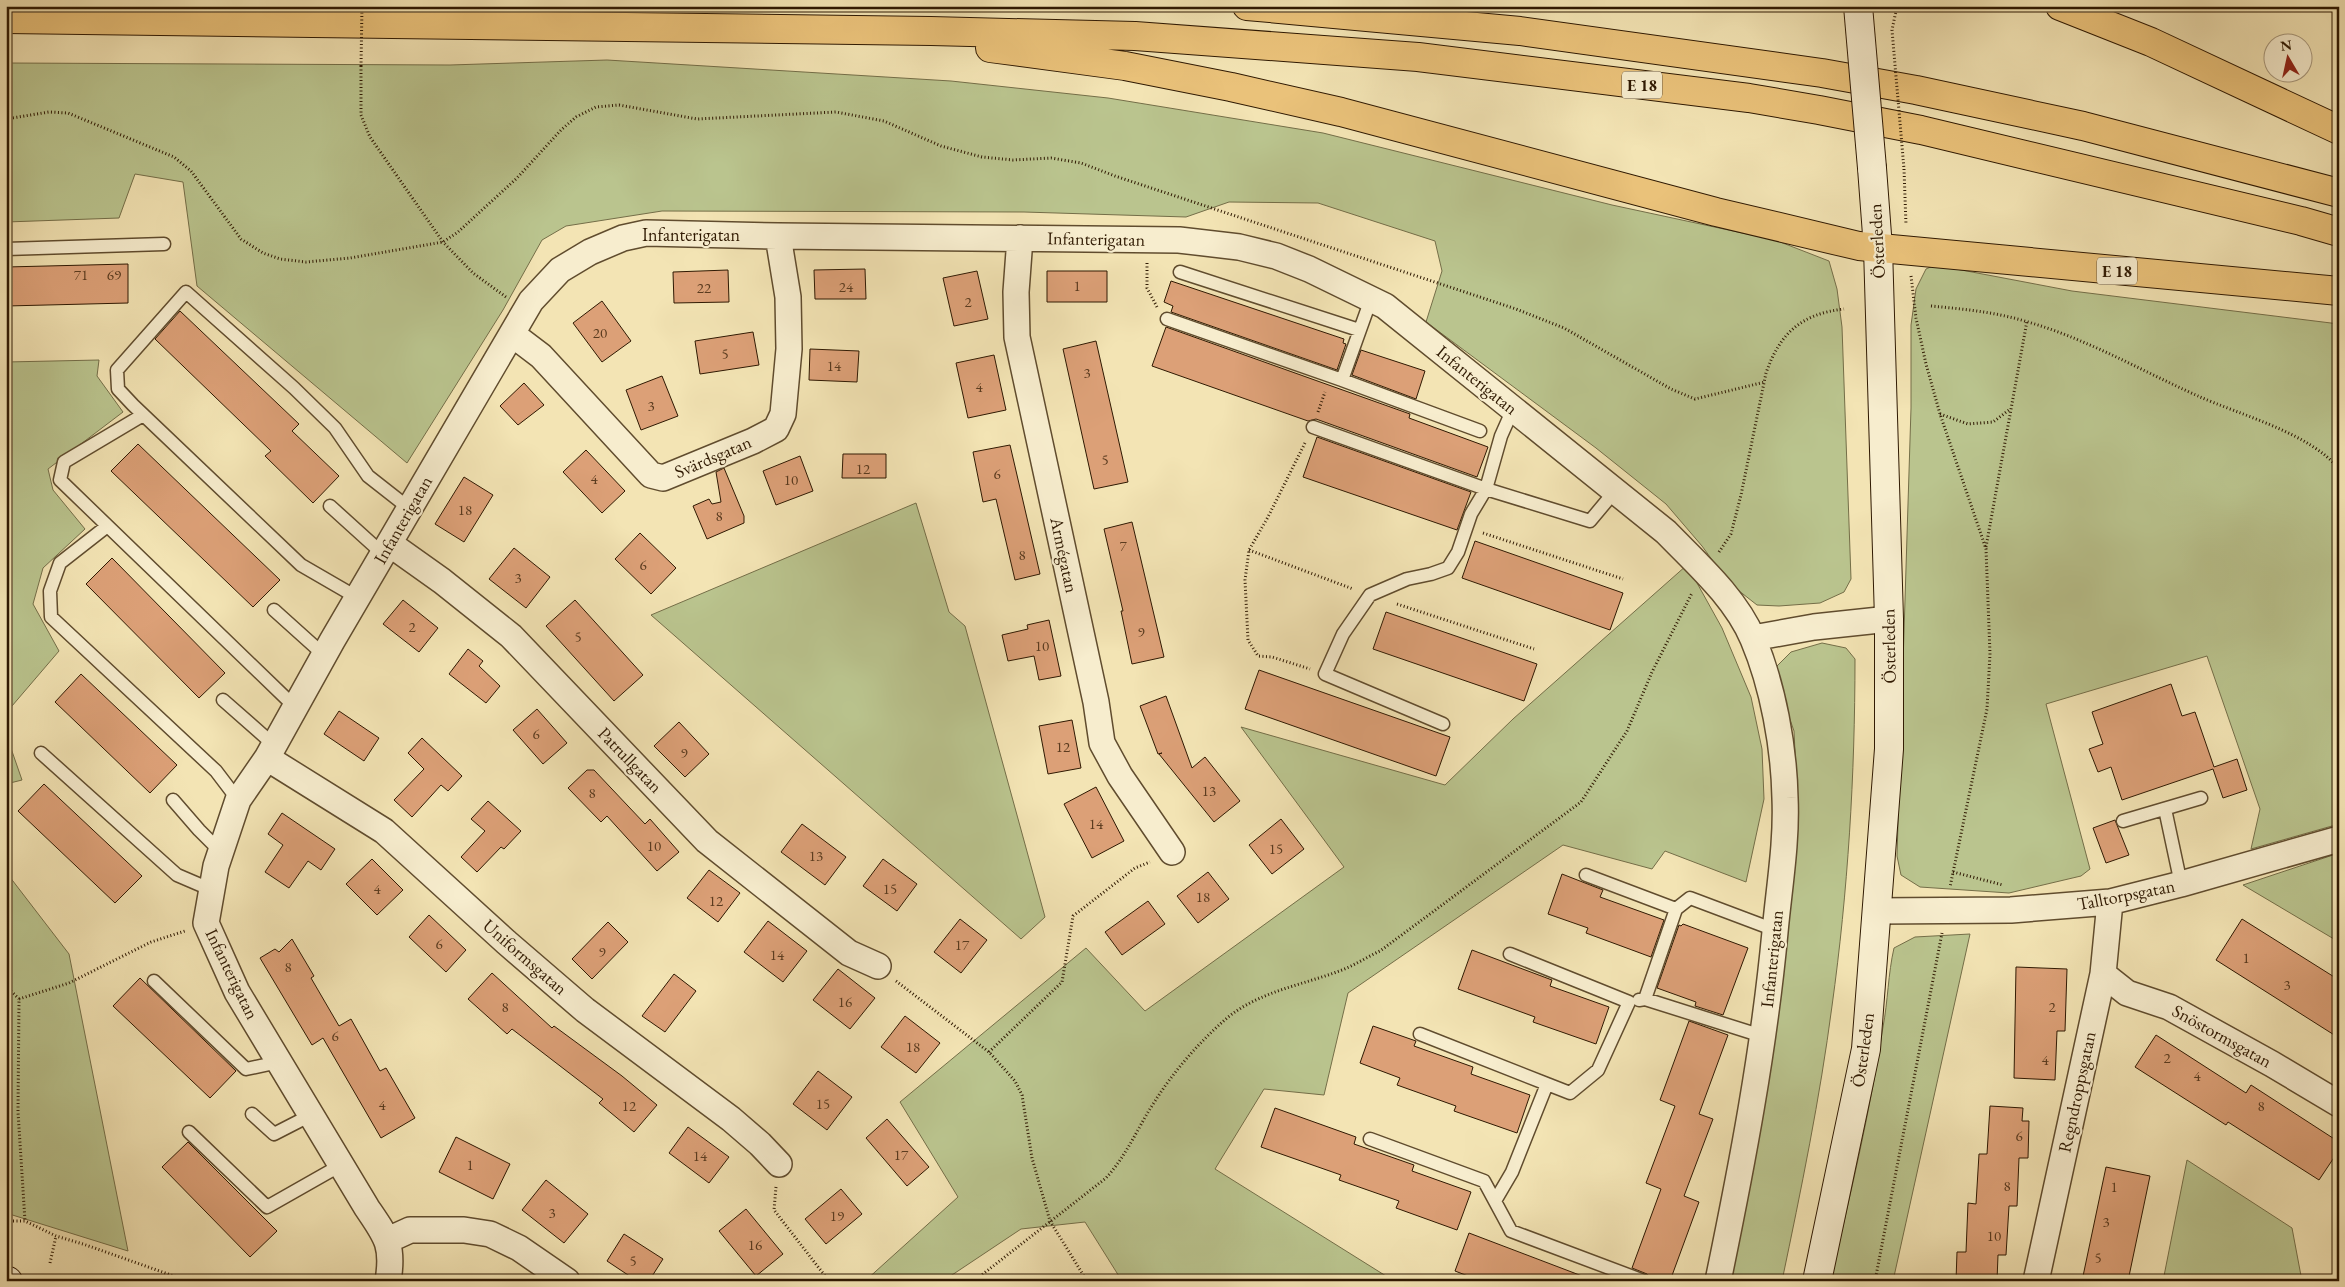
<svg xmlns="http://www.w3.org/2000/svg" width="2345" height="1287" viewBox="0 0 2345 1287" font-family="'EB Garamond',serif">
	<rect width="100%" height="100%" fill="#f3e4b4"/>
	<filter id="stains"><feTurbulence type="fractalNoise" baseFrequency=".004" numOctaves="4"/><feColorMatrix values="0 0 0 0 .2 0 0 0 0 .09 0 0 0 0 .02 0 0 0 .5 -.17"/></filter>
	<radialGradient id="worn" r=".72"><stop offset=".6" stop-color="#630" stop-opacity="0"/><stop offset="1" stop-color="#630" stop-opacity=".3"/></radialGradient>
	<path fill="#bac48e" stroke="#746e48" d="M 607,60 L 951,81 L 1108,98 L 1323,133 L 1612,205 L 1775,240 L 1829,261 L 1837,289 L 1842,327 L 1851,579 L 1844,592 L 1820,603 L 1779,606 L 1757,605 L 1729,583 L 1702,546 L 1666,504 L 1596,448 L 1426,322 L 1442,271 L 1435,241 L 1318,203 L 1229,202 L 1186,217 L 1024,212 L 662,211 L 566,226 L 542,240 L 503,310 L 407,463 L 197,286 L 183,182 L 135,174 L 119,218 L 6,222 L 6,63 L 450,65 Z
		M 1935,265 L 2072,291 L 2339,324 L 2339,824 L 2251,849 L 2260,809 L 2207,656 L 2046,704 L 2090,869 L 2081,876 L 2009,893 L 1920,887 L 1901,875 L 1897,856 L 1911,408 L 1911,325 L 1916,289 L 1926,269 Z
		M 99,360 L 97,376 L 123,412 L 48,469 L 53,490 L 85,529 L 43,568 L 33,604 L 59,651 L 6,713 L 6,362 Z
		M 916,503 L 949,612 L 965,626 L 1045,917 L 1021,939 L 651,615 Z
		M 1687,565 L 1722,628 L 1751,697 L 1762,749 L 1764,799 L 1746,882 L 1665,851 L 1652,869 L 1563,845 L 1348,993 L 1324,1095 L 1264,1089 L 1215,1169 L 1394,1281 L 1122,1281 L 1085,1222 L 1021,1229 L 943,1281 L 865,1281 L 958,1197 L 900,1102 L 1086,948 L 1145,1011 L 1344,867 L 1241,727 L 1445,785 L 1513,719 Z
		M 1822,643 L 1846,648 L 1855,659 C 1855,775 1848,891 1832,1006 C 1820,1098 1801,1190 1782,1281 L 1729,1281 L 1798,814 L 1794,731 L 1781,694 L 1777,666 L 1791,652 Z
		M 6,734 L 22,780 L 6,784 Z
		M 2339,853 L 2339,942 L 2243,885 Z
		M 6,872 L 69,954 L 128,1251 L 6,1213 Z
		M 1970,934 L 1893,1281 L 1830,1281 C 1850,1197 1870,1112 1883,1027 C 1888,1001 1888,974 1894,948 L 1915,937 Z
		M 2187,1160 L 2292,1228 L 2302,1281 L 2163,1281 Z"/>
	<path fill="#dca077" stroke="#2f1902" d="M 128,264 L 128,303 L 6,306 L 6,267 Z
		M 865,269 L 866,299 L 815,299 L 814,270 Z
		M 728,270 L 729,302 L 674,303 L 673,272 Z
		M 977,271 L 988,319 L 954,326 L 943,278 Z
		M 1047,271 L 1107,271 L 1107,302 L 1047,302 Z
		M 1171,281 L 1344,339 L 1343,343 L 1346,344 L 1337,370 L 1171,312 L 1173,306 L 1164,302 Z
		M 602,301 L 631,341 L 602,362 L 573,323 Z
		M 180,311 L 299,424 L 292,431 L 339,476 L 313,503 L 265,456 L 271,451 L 155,339 Z
		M 1166,327 L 1410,414 L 1409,418 L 1488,447 L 1477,477 L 1316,419 L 1308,421 L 1152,366 Z
		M 753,332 L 759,365 L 700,374 L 695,341 Z
		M 1096,341 L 1128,482 L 1094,489 L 1063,349 Z
		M 810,349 L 859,351 L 857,382 L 809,380 Z
		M 1361,350 L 1425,371 L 1416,399 L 1352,375 Z
		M 994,355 L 1006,410 L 968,418 L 956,363 Z
		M 662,376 L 678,416 L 641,430 L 626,390 Z
		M 524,383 L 544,405 L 518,425 L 500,406 Z
		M 1317,437 L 1471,492 L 1457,530 L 1303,477 Z
		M 138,444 L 280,580 L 253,607 L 111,471 Z
		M 1010,445 L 1040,574 L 1015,580 L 996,499 L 983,502 L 973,452 Z
		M 586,450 L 625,491 L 602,513 L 563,472 Z
		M 843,454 L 886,454 L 886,478 L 842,478 Z
		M 800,456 L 813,491 L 776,505 L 763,471 Z
		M 724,468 L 744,516 L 744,523 L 707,539 L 693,506 L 709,499 L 712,504 L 721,502 L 716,472 Z
		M 464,477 L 493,495 L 464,542 L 435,524 Z
		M 1132,522 L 1164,657 L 1132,664 L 1121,611 L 1123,611 L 1104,529 Z
		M 640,533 L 676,568 L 651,594 L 615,559 Z
		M 1475,541 L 1623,593 L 1610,630 L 1462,578 Z
		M 514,548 L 550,577 L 526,608 L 489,579 Z
		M 112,558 L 225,673 L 199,698 L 86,584 Z
		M 403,600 L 438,628 L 419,652 L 383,624 Z
		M 575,600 L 643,675 L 614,701 L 546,626 Z
		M 1386,612 L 1537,664 L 1524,701 L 1373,649 Z
		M 1049,620 L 1061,676 L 1039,680 L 1034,656 L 1008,661 L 1002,635 L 1028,629 L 1027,625 Z
		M 468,649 L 483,661 L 479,666 L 500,686 L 486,703 L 449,674 Z
		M 1259,670 L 1450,737 L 1436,776 L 1245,709 Z
		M 81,674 L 177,765 L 150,793 L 55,702 Z
		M 2171,684 L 2182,716 L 2195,712 L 2214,767 L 2237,759 L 2247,790 L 2223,798 L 2213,769 L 2122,800 L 2111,767 L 2098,772 L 2089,749 L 2103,744 L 2092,712 Z
		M 1166,696 L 1192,768 L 1205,757 L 1240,801 L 1214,822 L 1159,754 L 1162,753 L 1158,754 L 1140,706 Z
		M 537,709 L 567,743 L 543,764 L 513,730 Z
		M 339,711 L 379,738 L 364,761 L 324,734 Z
		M 1072,720 L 1081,768 L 1048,774 L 1039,726 Z
		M 679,722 L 709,754 L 685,777 L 654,746 Z
		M 422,738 L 462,776 L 448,791 L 441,785 L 412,817 L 394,800 L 424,769 L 408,753 Z
		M 587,770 L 594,770 L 645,824 L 650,819 L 679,852 L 657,871 L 607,816 L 601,822 L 568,788 Z
		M 44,784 L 142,876 L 115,903 L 18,811 Z
		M 1096,787 L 1124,841 L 1092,858 L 1064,804 Z
		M 488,801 L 521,831 L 504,849 L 501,847 L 477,872 L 461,857 L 485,831 L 471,819 Z
		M 282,813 L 335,849 L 321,870 L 308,861 L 289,888 L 265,872 L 283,845 L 268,834 Z
		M 1281,819 L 1304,849 L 1272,874 L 1249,845 Z
		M 2115,820 L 2129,855 L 2106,863 L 2093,828 Z
		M 802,824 L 846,857 L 825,885 L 781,852 Z
		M 372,859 L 403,890 L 377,915 L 346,884 Z
		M 883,859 L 917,884 L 897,911 L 863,886 Z
		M 709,870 L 740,893 L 718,922 L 687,898 Z
		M 1208,872 L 1229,899 L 1198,923 L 1177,896 Z
		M 1562,874 L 1603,890 L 1600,897 L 1664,920 L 1651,957 L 1586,933 L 1588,928 L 1548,914 Z
		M 1148,901 L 1165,924 L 1122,955 L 1105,932 Z
		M 429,915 L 466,950 L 446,972 L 409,937 Z
		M 960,919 L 987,940 L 961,973 L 934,952 Z
		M 2242,919 L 2339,980 L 2339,1038 L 2216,960 Z
		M 768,921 L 807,951 L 783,982 L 744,952 Z
		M 608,922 L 628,942 L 592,979 L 572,959 Z
		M 1683,924 L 1748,948 L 1723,1015 L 1695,1006 L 1696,1002 L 1657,988 L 1679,925 L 1681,926 Z
		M 292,939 L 314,976 L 311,978 L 339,1026 L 351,1019 L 380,1071 L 386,1068 L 415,1118 L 381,1138 L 323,1038 L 312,1045 L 260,958 L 275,949 L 279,952 Z
		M 1472,950 L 1552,980 L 1550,986 L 1609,1007 L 1596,1044 L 1533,1022 L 1535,1017 L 1458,989 Z
		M 2016,967 L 2067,969 L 2065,1031 L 2057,1031 L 2055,1080 L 2014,1078 Z
		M 838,969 L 875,998 L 850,1029 L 813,1000 Z
		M 492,973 L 552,1028 L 554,1026 L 622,1076 L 657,1105 L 634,1132 L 599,1103 L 603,1099 L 512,1029 L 507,1034 L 468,999 Z
		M 674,974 L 696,991 L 665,1032 L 642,1016 Z
		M 140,978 L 236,1071 L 210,1098 L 113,1006 Z
		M 905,1016 L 940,1043 L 916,1073 L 881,1047 Z
		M 1689,1021 L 1728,1035 L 1699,1114 L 1713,1119 L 1684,1196 L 1699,1202 L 1670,1281 L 1652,1281 L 1647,1274 L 1632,1268 L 1661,1189 L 1646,1183 L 1675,1106 L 1660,1100 Z
		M 1373,1026 L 1416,1041 L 1414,1046 L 1473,1067 L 1471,1074 L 1530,1095 L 1517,1133 L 1454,1111 L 1456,1106 L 1397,1085 L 1400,1078 L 1360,1063 Z
		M 2156,1035 L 2246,1093 L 2251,1085 L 2339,1142 L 2339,1150 L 2319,1180 L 2228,1122 L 2226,1125 L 2135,1067 Z
		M 818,1071 L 852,1097 L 827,1130 L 793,1104 Z
		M 1990,1106 L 2023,1108 L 2022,1121 L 2029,1121 L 2028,1158 L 2019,1158 L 2017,1206 L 2009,1206 L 2006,1255 L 1998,1255 L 1997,1281 L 1956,1281 L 1957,1252 L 1966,1252 L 1968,1203 L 1976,1204 L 1979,1154 L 1987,1154 Z
		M 1275,1108 L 1356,1137 L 1354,1144 L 1414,1165 L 1412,1171 L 1471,1192 L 1457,1230 L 1396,1208 L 1399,1201 L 1339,1180 L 1341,1175 L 1261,1147 Z
		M 887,1119 L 929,1167 L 907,1186 L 866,1138 Z
		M 688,1127 L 729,1157 L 709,1183 L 669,1153 Z
		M 456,1137 L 510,1164 L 493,1199 L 439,1172 Z
		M 188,1142 L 277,1231 L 250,1257 L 162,1167 Z
		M 2106,1167 L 2150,1176 L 2128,1281 L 2082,1281 Z
		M 546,1180 L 588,1214 L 564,1243 L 522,1210 Z
		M 841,1189 L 862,1214 L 826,1244 L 805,1219 Z
		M 746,1209 L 783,1254 L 756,1276 L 719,1231 Z
		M 1469,1233 L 1590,1279 L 1590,1281 L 1481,1281 L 1455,1271 Z
		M 624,1234 L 663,1259 L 649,1281 L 637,1281 L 607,1261 Z"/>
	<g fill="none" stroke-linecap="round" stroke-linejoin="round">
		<g stroke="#604c2e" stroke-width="15">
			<path id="lane" d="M 6,249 L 164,244
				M 1180,272 L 1359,330
				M 1371,299 L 1342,380 L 1480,431
				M 1167,319 L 1342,380
				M 143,415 L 64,462 L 60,480 L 295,707
				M 1313,427 L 1486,489 L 1590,521 L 1615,491
				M 330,506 L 383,554
				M 106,527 L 60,563 L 50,591 L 51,617 L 216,771 L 238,800
				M 358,598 L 301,565 L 133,405 L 118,389 L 117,370 L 186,292 L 294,388 L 335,428 L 368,476 L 410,509
				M 274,610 L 324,655
				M 223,700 L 274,745
				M 1443,724 L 1325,674 L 1343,634 L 1370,595 L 1407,579 L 1431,574 L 1448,568 L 1458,552 L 1471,514 L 1486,489 L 1501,436 L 1513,409
				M 41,753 L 177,875 L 212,890
				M 173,800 L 199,830 L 220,851
				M 2165,809 L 2181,884
				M 2123,821 L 2201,798
				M 1586,875 L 1676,909 L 1645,999
				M 1676,909 L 1690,898 L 1775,930
				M 1510,954 L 1629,1002 L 1598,1070 L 1570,1093 L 1547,1084
				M 154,981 L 246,1069 L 279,1062
				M 1639,1000 L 1645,999 L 1762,1036
				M 1420,1034 L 1547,1084 L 1512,1172 L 1495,1201
				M 252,1114 L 274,1134 L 311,1115
				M 189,1132 L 267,1207 L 341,1165
				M 1370,1139 L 1484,1181 L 1511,1231 L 1644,1281"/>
		</g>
		<g stroke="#604c2e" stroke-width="28">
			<path id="street" d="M 1020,238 L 1016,292 L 1017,337 L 1096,702 L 1102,743 L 1120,776 L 1172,852
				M 512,334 L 541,356 L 651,475 L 663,478 L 753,441 L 776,429 L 783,414 L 789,349 L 788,297 L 778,236
				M 390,544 L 442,581 L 511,636 L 707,841 L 849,953 L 878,966
				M 1753,638 L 1814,627 L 1889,619
				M 267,758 L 384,831 L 506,942 L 585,1010 L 731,1119 L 760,1144 L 779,1164
				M 1877,911 L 2011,910 L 2110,902 L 2181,884 L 2339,839
				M 2103,974 L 2127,993 L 2169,1007 L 2272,1064 L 2339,1104
				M 388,1240 L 410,1230 L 464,1230 L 490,1234 L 519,1248 L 567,1281
				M 388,1281 C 394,1245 386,1236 367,1208 L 237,992 L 224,963 L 206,923 L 216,866 L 238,800 L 267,758 L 332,641 L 531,301 L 560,270 L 590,252 L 623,238 L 646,233 L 778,236 L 1179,240 L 1239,247 L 1276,256 L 1309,269 L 1385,306 L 1666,532 C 1697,564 1735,597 1753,639 C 1773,686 1784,747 1785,798 C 1787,842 1779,888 1775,932 C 1764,1050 1742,1165 1718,1281
				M 2036,1281 L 2103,974 L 2110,902"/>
		</g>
		<g stroke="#2f1902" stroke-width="30">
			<path id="secondary" d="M 6,1281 L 8,1281
				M 1817,1281 L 1866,1049 L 1889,749 L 1889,619 L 1878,248 L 1872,168"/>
		</g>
		<g stroke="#2f1902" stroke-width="30">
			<path id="highway" d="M 1247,6 L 1520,31 L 1822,73 L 1916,90 L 2083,126 L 2339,193
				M 2060,6 L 2151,42 L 2339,130
				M 6,19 L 931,31 L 1135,36 L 1418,57 L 1749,98 L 1819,110 L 1921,130 L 2301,221 L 2339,232
				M 990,48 L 1125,66 L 1231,87 L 1341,112 L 1716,212 L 1859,246 L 2339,291"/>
		</g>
		<path stroke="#2f1902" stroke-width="3" stroke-dasharray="1 2.5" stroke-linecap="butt" d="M 361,66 L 361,115 L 370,137 L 443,242 L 473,273 L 506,297
			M 6,119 L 49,112 L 68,113 L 174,157 L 191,171 L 241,239 L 263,253 L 280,259 L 306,262 L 350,258 L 443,242 L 458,232 L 517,178 L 561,130 L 576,117 L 596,107 L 619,105 L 697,119 L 836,112 L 884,121 L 941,146 L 982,157 L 1013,160 L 1051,158 L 1081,163 L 1115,176 L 1516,309 L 1564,328 L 1671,389 L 1695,399 L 1765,382
			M 1904,169 L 1906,225
			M 1147,263 L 1147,288 L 1157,307
			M 1911,276 L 1916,318 L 1926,364 L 1940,414 L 1986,549 L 1990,654 L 1987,709 L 1950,887
			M 1931,306 C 1963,309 1996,312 2028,322 C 2087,339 2142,371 2198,396 C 2240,415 2310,433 2339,469
			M 1318,412 L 1325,392
			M 1940,414 L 1968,424 L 1993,422 L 2009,410
			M 1305,443 L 1268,517 L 1249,550 L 1245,580 L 1248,640 L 1258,656 L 1272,657 L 1310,669
			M 1483,533 L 1623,579
			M 1986,547 L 2027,321
			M 1249,550 L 1353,589
			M 1719,552 L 1731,534 L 1741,495 L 1766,373 C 1780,333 1801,314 1844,309
			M 1397,604 L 1534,649
			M 1953,872 L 2003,885
			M 896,981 L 989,1052 L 1015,1081 L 1022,1095 L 1032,1158 L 1050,1221 L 1087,1281
			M 6,986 L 19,999 L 18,1112 L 25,1221
			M 19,999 L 69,983 L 151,942 L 185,931
			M 989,1052 L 1062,982 L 1073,916 L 1135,868 L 1150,862
			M 776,1187 L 774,1210 L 829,1281
			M 6,1221 L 25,1221 L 56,1236 L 83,1244 L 188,1281
			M 50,1263 L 56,1236
			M 974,1281 L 1106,1178 C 1127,1155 1138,1127 1155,1101 C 1174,1071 1200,1041 1227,1018 C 1260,991 1303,985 1342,970 C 1355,965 1367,957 1380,951 L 1581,802 L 1627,731 L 1652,672 L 1692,593
			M 1875,1281 L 1942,933"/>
		<use href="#lane" stroke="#f7edce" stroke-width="12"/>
		<use href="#street" stroke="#f7edce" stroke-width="25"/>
		<use href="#secondary" stroke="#f7edce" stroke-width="28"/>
		<use href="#highway" stroke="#eac27a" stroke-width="28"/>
		<g stroke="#2f1902" stroke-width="30" stroke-linecap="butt">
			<path id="secondary-bridge" d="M 1858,6 L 1872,168"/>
		</g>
		<path stroke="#2f1902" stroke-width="3" stroke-dasharray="1 2.5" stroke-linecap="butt" d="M 1897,6 L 1892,30 L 1904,169
			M 361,66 L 362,6"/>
		<use href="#secondary-bridge" stroke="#f7edce" stroke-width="28"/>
	</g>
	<g text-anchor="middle" stroke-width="4.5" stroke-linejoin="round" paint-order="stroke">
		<g font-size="15" fill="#5a3b1f">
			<text x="81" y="280">71</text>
			<text x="114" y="280">69</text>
			<text x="1077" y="291">1</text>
			<text x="846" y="292">24</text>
			<text x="704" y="293">22</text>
			<text x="968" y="307">2</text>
			<text x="600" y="338">20</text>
			<text x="725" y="359">5</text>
			<text x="834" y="371">14</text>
			<text x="1087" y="378">3</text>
			<text x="979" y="392">4</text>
			<text x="651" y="411">3</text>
			<text x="1105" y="465">5</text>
			<text x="863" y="474">12</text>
			<text x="997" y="479">6</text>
			<text x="594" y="484">4</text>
			<text x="791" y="485">10</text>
			<text x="465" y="515">18</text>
			<text x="719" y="521">8</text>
			<text x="1123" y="551">7</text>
			<text x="1022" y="560">8</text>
			<text x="643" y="570">6</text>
			<text x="518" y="583">3</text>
			<text x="412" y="632">2</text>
			<text x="1141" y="637">9</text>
			<text x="578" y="642">5</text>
			<text x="1042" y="651">10</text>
			<text x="536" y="739">6</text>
			<text x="1063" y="752">12</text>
			<text x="684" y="758">9</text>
			<text x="1209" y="796">13</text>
			<text x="592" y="798">8</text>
			<text x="1096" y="829">14</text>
			<text x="654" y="851">10</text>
			<text x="1276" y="854">15</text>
			<text x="816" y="861">13</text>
			<text x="377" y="894">4</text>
			<text x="890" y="894">15</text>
			<text x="1203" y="902">18</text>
			<text x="716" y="906">12</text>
			<text x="439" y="949">6</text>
			<text x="962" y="950">17</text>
			<text x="602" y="957">9</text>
			<text x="777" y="960">14</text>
			<text x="2246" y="963">1</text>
			<text x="288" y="972">8</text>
			<text x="2287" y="990">3</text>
			<text x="845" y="1007">16</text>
			<text x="505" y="1012">8</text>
			<text x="2052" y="1012">2</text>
			<text x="335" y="1041">6</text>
			<text x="913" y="1052">18</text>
			<text x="2167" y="1063">2</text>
			<text x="2045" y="1065">4</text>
			<text x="2197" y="1081">4</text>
			<text x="823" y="1109">15</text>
			<text x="382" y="1110">4</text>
			<text x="629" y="1111">12</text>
			<text x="2261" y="1111">8</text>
			<text x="2019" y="1141">6</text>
			<text x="901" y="1160">17</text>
			<text x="700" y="1161">14</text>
			<text x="470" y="1170">1</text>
			<text x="2007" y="1191">8</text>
			<text x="2114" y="1192">1</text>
			<text x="552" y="1218">3</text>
			<text x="837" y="1221">19</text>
			<text x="2106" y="1227">3</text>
			<text x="1994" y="1241">10</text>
			<text x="755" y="1250">16</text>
			<text x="2098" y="1263">5</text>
			<text x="633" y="1266">5</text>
		</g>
		<g fill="#f7edce" stroke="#6b593f" stroke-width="1">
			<rect x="1622" y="71.5" width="40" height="27" rx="4"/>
			<rect x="2097" y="257.5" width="40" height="27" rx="4"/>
		</g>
		<g font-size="16" font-weight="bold" fill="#2f1902">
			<text x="1642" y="91">E 18</text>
			<text x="2117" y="277">E 18</text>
		</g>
		<g font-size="18" fill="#2f1902" stroke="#f7edce">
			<text x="691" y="241">Infanterigatan</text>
			<text transform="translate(1096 239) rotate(1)" y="6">Infanterigatan</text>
			<text transform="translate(1877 241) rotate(-93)" y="6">Österleden</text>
			<text transform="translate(1477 380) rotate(39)" y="6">Infanterigatan</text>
			<text transform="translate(713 457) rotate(-23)" y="6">Svärdsgatan</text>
			<text transform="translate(403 520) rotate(-60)" y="6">Infanterigatan</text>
			<text transform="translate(1064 555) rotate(78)" y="6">Armégatan</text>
			<text transform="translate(1889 646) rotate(-91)" y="6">Österleden</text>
			<text transform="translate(630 760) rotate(46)" y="6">Patrullgatan</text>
			<text transform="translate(2126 895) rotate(-11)" y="6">Talltorpsgatan</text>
			<text transform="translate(525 957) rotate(41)" y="6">Uniformsgatan</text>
			<text transform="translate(1772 959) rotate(-84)" y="6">Infanterigatan</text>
			<text transform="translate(232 974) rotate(64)" y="6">Infanterigatan</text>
			<text transform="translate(2222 1036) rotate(29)" y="6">Snöstormsgatan</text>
			<text transform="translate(1863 1050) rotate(-82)" y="6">Österleden</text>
			<text transform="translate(2077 1092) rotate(-78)" y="6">Regndroppsgatan</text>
		</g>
	</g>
	<rect width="2345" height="1287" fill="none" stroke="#f3e4b4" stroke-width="25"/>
	<rect x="8" y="8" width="2330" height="1272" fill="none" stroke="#2f1902" stroke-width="2.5"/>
	<rect x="12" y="12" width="2320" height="1262" fill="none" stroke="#2f1902"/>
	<g transform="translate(2288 58) rotate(351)"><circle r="24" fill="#f7edce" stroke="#a7987c"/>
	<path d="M0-4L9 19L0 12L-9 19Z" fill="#8f2418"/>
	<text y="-8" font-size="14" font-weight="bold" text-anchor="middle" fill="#2f1902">N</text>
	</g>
	<rect width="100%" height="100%" filter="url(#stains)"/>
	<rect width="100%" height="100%" fill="url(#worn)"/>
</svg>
